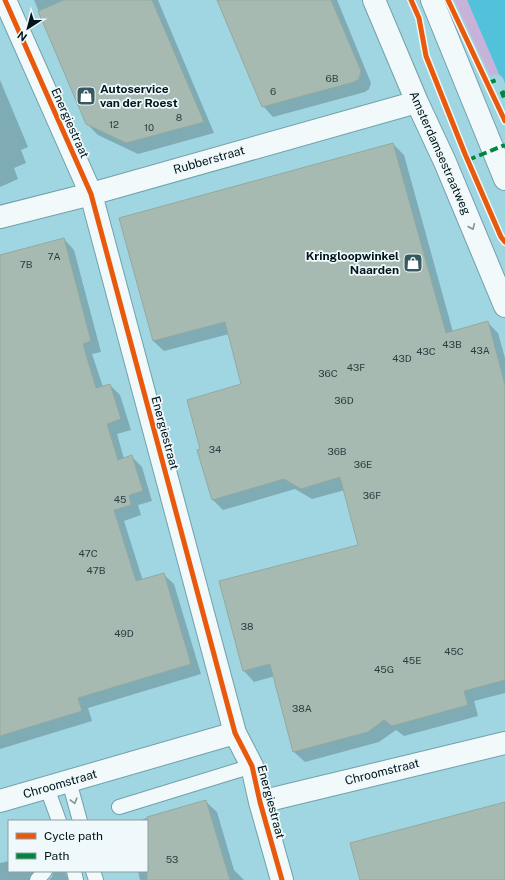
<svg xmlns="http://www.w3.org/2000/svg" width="505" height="880" viewBox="0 0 505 880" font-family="'Public Sans',sans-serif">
	<rect width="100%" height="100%" fill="#9fd6e2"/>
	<path fill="#c7b3da" d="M 454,0 L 467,0 L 499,74 L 503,78 L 495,74 L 491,77 Z"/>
	<path fill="#51c2da" d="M 467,0 L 505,0 L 505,83 L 503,78 L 499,74 Z"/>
	<path fill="#0003" d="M 34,0 L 158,0 L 214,133 L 138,154 L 98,135 L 87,124 Z
		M 218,0 L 337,0 L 371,83 L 369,89 L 365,92 L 273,117 L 263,106 Z
		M 0,80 L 28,147 L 21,150 L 26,163 L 14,168 L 18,179 L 0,187 Z
		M 393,144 L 404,155 L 453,332 L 487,322 L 498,333 L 505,358 L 505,693 L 474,701 L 478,716 L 404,736 L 396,730 L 379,742 L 305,762 L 294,752 L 275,676 L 254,682 L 244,671 L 221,582 L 359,545 L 345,490 L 312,499 L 295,489 L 223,510 L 213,500 L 202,450 L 243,385 L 229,334 L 164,351 L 153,341 Z
		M 64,239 L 74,250 L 101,352 L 92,354 L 103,387 L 110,385 L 120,395 L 131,430 L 117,434 L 124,459 L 132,457 L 142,467 L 152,501 L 138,505 L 141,515 L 124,521 L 143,581 L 163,574 L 174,584 L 201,674 L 88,708 L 92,721 L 0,749 L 0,256 Z
		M 205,801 L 217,812 L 234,870 L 244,880 L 140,880 L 138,871 L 147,871 L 147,821 L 137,821 Z
		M 9,861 L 9,871 L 48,871 L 39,880 L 0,880 L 0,863 Z
		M 54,871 L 65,871 L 68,880 L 49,880 L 52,877 Z"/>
	<path fill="#a6bab2" stroke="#94a99f" d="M 64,0 L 152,0 L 204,122 L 126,143 L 86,124 L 38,11 Z
		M 217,0 L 331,0 L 361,71 L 359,79 L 354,82 L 262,107 Z
		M 393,143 L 446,333 L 488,321 L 505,385 L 505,680 L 464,691 L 468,705 L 392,726 L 384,720 L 368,732 L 293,752 L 270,664 L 243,671 L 219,581 L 358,545 L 340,477 L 301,489 L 284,479 L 212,500 L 197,450 L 200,449 L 187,400 L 241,384 L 225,322 L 153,341 L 119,218 Z
		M 64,238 L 91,341 L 83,344 L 96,388 L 110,384 L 121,419 L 107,424 L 118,460 L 132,455 L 143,491 L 129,495 L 131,505 L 114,510 L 136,581 L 164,573 L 191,664 L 78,698 L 82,711 L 0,736 L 0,255 Z
		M 206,800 L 230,880 L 147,880 L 147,817 Z
		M 505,802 L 505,880 L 360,880 L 350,843 Z"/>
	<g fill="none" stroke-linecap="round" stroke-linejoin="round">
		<g stroke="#72a0aa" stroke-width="16">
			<path id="lane" d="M 69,781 L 80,821
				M 47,788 L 59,821
				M 119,807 L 252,766
				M 74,871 L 76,880
				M 93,871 L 96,880
				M 37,880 L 45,871"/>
		</g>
		<g stroke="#72a0aa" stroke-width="24">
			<path id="street" d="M 5,0 L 91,194 L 235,733 L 252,766 L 260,802 L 282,880
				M 374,0 L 417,102 L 445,162 L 505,306
				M 0,217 L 91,194 L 417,102
				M 0,801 L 235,733
				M 260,802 L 505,743"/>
		</g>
		<g stroke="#72a0aa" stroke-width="24">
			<path id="secondary" d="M 432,0 L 505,179"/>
		</g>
		<use href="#lane" stroke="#f1f9fb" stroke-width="14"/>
		<use href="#street" stroke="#f1f9fb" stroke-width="22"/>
		<use href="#secondary" stroke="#f1f9fb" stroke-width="22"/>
		<path stroke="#00873e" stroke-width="4" stroke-dasharray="8 4" stroke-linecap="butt" d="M 488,83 L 497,80
			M 505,92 L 502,93 L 505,100
			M 468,160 L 505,145"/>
		<g stroke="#eff8fb" stroke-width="8">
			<path id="cycleway" d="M 5,0 L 91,194 L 235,733 L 252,766 L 260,802 L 282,880
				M 411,0 L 419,18 L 426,56 L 465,154 L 501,237 L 505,242
				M 448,0 L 505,121"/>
		</g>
		<use href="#cycleway" stroke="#e8590c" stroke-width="5"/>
	</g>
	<defs><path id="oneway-chevron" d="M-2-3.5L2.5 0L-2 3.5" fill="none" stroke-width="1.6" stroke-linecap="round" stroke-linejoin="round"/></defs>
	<g stroke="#859296">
		<use href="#oneway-chevron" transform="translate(472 227) rotate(67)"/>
		<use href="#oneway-chevron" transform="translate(74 801) rotate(75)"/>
	</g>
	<defs>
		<g id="shop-square" transform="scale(1)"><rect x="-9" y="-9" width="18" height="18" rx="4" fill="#385960" stroke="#eff8fb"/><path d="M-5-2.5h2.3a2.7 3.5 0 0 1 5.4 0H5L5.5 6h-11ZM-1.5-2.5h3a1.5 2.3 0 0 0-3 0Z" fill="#fff"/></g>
	</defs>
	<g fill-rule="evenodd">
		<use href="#shop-square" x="86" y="96"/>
		<use href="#shop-square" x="413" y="263"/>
	</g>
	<g text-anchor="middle" stroke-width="3.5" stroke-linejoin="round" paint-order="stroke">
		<g font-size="10" fill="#2a3e40">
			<text x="332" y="82">6B</text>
			<text x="273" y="95">6</text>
			<text x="179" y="121">8</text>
			<text x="114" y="128">12</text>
			<text x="149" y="131">10</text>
			<text x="54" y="260">7A</text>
			<text x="26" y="268">7B</text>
			<text x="452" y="348">43B</text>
			<text x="480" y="354">43A</text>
			<text x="426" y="355">43C</text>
			<text x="402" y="362">43D</text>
			<text x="356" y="371">43F</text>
			<text x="328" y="377">36C</text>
			<text x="344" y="404">36D</text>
			<text x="215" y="453">34</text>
			<text x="337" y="455">36B</text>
			<text x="363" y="468">36E</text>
			<text x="372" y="499">36F</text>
			<text x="120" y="503">45</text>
			<text x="88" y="557">47C</text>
			<text x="96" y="574">47B</text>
			<text x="247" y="630">38</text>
			<text x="124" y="637">49D</text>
			<text x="454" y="655">45C</text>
			<text x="412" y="664">45E</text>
			<text x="384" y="673">45G</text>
			<text x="302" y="712">38A</text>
			<text x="172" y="863">53</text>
		</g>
		<g font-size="12" font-weight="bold" fill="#01151a" stroke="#eff8fb" text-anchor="start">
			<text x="100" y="93">Autoservice<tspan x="100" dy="14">van der Roest</tspan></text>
			<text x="399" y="260" text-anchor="end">Kringloopwinkel<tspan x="399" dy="14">Naarden</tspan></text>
		</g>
		<g font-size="12" fill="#01151a" stroke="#eff8fb">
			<text transform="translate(70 123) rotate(66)" y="4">Energiestraat</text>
			<text transform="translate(440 153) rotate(66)" y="4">Amsterdamsestraatweg</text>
			<text transform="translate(209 160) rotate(-16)" y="4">Rubberstraat</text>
			<text transform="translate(165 433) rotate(75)" y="4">Energiestraat</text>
			<text transform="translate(382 772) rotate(-14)" y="4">Chroomstraat</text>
			<text transform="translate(60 784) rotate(-16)" y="4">Chroomstraat</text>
			<text transform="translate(271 802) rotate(75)" y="4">Energiestraat</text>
		</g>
	</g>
	<rect x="8" y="820" width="140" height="52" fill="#eff8fb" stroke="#909da1"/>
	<rect x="16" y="833" width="20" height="6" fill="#e8590c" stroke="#909da1"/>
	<text x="44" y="840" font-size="12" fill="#01151a">Cycle path</text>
	<rect x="16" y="853" width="20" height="6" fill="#00873e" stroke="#909da1"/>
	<text x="44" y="860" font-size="12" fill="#01151a">Path</text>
	<g transform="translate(28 28) rotate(216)" stroke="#eff8fb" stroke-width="3" paint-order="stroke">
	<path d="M0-3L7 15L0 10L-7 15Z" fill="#01151a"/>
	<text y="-6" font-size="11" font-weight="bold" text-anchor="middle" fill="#01151a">N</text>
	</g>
</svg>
